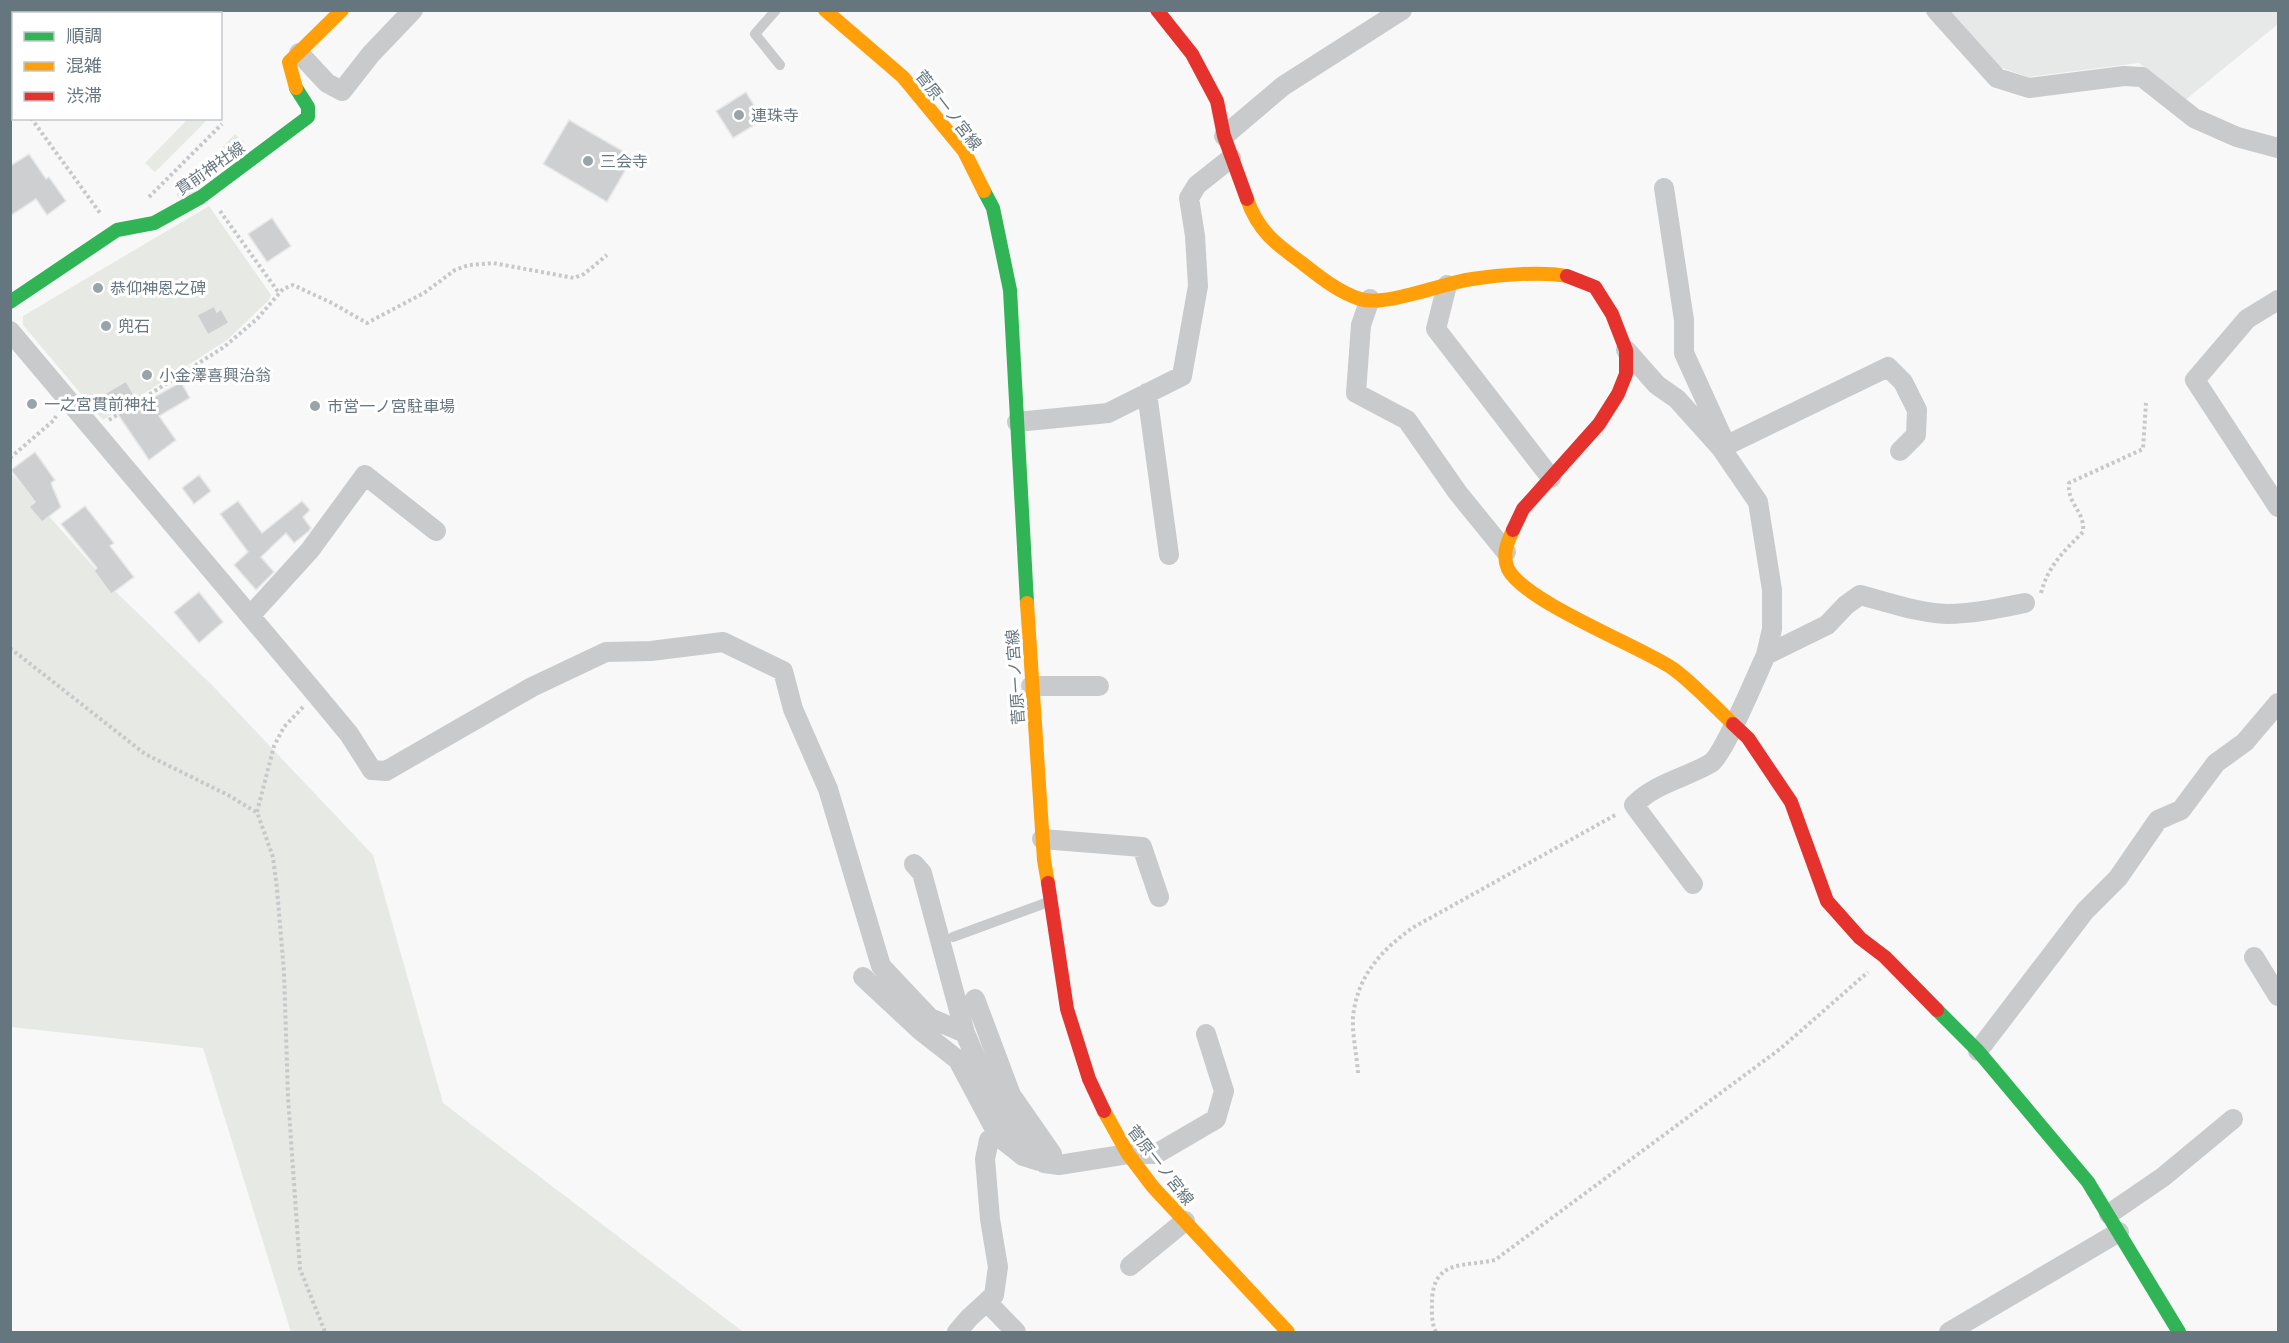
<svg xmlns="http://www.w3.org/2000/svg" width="2289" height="1343" viewBox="0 0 2289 1343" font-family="Helvetica,'Noto Sans JP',sans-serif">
	<rect width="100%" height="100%" fill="#f8f8f8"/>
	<path fill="#e7e8e8" d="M 2278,10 L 2278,24 L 2184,101 L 2139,63 L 2028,77 L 1999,67 L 1947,11 Z"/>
	<path fill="#e7e9e5" d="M 188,119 L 208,119 L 155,172 L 145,163 Z
		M 235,134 L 244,142 L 184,203 L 176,195 Z
		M 209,206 L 271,295 L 269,300 L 227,340 L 103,420 L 23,325 L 23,316 Z
		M 10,472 L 115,591 L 212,685 L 373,855 L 443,1103 L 742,1331 L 747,1332 L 291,1332 L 203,1048 L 11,1027 Z"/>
	<path fill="#cdcfd0" stroke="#e8e8e8" stroke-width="1.5" d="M 746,92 L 763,120 L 733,138 L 716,111 Z
		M 569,120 L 633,157 L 607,202 L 543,164 Z
		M 29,154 L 46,179 L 49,177 L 66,201 L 47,215 L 36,199 L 10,216 L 10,166 Z
		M 272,218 L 291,246 L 267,262 L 248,234 Z
		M 214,306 L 217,312 L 221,309 L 229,323 L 208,335 L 197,315 Z
		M 126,381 L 140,405 L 181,382 L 190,398 L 159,416 L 176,440 L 149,460 L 104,394 Z
		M 35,452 L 55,480 L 51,483 L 61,507 L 42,522 L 29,507 L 35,502 L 11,470 Z
		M 199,475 L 211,491 L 194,504 L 182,488 Z
		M 238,501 L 262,533 L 302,501 L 310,510 L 303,517 L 311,528 L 309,531 L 294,543 L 286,533 L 261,557 L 274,572 L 256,590 L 234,565 L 248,552 L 220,514 Z
		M 85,506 L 114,543 L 110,546 L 134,577 L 111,594 L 94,571 L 97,568 L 61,524 Z
		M 199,592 L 223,622 L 199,643 L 174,612 Z"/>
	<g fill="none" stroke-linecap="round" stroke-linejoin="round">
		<path stroke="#c7c8c9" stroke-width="4" stroke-dasharray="3 3" stroke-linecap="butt" d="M 10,90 L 14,94
			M 31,118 L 100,213
			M 149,197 L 222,124
			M 220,211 L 279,293
			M 109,420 L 224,347 L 257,319 L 283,289 L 293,285 L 330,302 L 367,323 L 424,293 L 455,270 L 469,265 L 493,263 L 574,278 L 584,274 L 607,255
			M 10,458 L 54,420 L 56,416
			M 2041,593 C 2048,566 2064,551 2083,532 C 2085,510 2067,505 2069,483 L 2143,449 L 2146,403
			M 10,648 L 145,754 L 228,795 L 256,812
			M 303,707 L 284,727 L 274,746 L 257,812 L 273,857 L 277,889 L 284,972 L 288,1097 L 300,1269 L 325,1332
			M 1358,1073 C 1357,1055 1352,1035 1353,1017 C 1357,976 1382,949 1414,927 L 1617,814
			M 1436,1332 C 1431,1323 1432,1311 1432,1300 C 1434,1259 1464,1267 1495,1260 L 1780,1049 L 1868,972"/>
		<path stroke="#c9cacb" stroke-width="10" d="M 776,10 L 755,34 L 780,65
			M 953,937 L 1051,901"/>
		<path stroke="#c9cacb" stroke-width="20" d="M 1936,10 L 1997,78 L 2029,88 L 2124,76 L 2142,77 L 2194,118 L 2237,137 L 2278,148
			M 299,53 L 327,83 L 342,91 L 371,54 L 413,10
			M 1224,136 L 1283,86 L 1402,10
			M 1664,188 L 1684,320 L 1684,353 L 1725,443
			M 1447,285 L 1436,329 L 1551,478
			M 1370,299 L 1361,325 L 1356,393 L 1407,420 L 1458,493 L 1506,552
			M 2278,300 L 2247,319 L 2195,380 L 2278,507
			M 10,331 L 315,693 L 349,734 L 372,770 L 386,771 L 532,687 L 606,652 L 651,651 L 723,642 L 783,671 L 793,709 L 828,789 L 881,966 L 930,1018 L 965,1033 L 995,1103 L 1044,1163 L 1059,1165 L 1128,1154 L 1156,1154 L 1216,1119 L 1224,1091 L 1206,1034
			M 1626,350 L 1657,385 L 1677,399 L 1721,448 L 1758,502 L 1772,590 L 1772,629 L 1766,655
			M 1147,393 L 1169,555
			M 1017,422 L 1108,413 L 1182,376 L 1198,286 L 1195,236 L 1189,198 L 1197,185 L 1231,158
			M 1721,448 L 1888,367 L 1903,382 L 1917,410 L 1916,435 L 1900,451
			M 250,616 L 310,550 L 365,475 L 436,531
			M 1031,686 L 1099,686
			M 1042,839 L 1142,847 L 1159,897
			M 914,864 L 922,873 L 965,1033
			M 1693,884 L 1634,805 C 1655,783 1686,778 1711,763 C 1724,754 1757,674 1766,655 L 1827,625 L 1846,605 L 1860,595 C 1888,602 1918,613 1947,614 C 1973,614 2000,608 2025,603
			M 2254,957 L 2278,996
			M 863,977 L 921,1031 L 958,1060 L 999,1137
			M 975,999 L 1011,1095 L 1052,1154
			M 1978,1051 L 2085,911 L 2118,878 L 2158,820 L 2181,810 L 2216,763 L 2245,742 L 2278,703
			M 2109,1214 L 2163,1177 L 2233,1119
			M 1130,1266 L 1185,1221
			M 987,1302 L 1016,1332
			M 957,1332 L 969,1318 L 994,1295 L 998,1267 L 990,1219 L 985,1159 L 989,1140 L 999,1137 L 1023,1156 L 1039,1161
			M 1949,1332 L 2119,1232"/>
		<path stroke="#30b455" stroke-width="14" d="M 984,191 L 993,208 L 1010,290 L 1027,603
			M 10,302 L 117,230 L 154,223 L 201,197 L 308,117 L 308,107 L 296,88
			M 1937,1010 L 1978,1051 L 2088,1182 L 2179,1332"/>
		<path stroke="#ff9f0a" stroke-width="14" d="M 825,10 L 903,77 L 964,151 L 984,191
			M 296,88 L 289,62 L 342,10
			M 1247,199 C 1258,231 1276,244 1302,263 C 1320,277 1338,292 1360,299 C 1386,307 1443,283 1472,279 C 1498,275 1541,271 1567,276
			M 1513,530 C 1507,543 1502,555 1508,569 C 1525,602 1637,645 1672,668 C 1692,682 1715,707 1733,724
			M 1027,603 L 1044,860 L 1048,883
			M 1104,1111 L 1128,1154 L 1153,1187 L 1288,1332"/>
		<path stroke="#e5322d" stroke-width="14" d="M 1157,10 L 1192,54 L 1217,101 L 1224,136 L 1247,199
			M 1513,530 L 1523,509 L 1599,424 L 1618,394 L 1626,374 L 1626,350 L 1612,314 L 1595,287 L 1567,276
			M 1733,724 L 1748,738 L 1791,802 L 1827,901 L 1860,938 L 1885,957 L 1937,1010
			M 1048,883 L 1067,1009 L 1089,1079 L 1104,1111"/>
	</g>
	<g fill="#99a4a9" stroke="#fff" stroke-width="2">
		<circle cx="739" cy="115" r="6"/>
		<circle cx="588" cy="161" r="6"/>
		<circle cx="98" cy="288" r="6"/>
		<circle cx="106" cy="326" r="6"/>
		<circle cx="147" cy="375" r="6"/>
		<circle cx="32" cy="404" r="6"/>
		<circle cx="315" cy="406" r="6"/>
	</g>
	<g text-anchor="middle" stroke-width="6" stroke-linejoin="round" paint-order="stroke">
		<g font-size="16" fill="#66767f" stroke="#fff">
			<text transform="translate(949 110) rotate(52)" y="6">菅原一ノ宮線</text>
			<text transform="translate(210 168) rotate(-35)" y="6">貫前神社線</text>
			<text transform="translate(1015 677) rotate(-94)" y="6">菅原一ノ宮線</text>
			<text transform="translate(1161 1165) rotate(52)" y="6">菅原一ノ宮線</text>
		</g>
		<g font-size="16" fill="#66767f" stroke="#fff" text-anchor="start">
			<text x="751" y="121">連珠寺</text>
			<text x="600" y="167">三会寺</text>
			<text x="110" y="294">恭仰神恩之碑</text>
			<text x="118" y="332">兜石</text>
			<text x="159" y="381">小金澤喜興治翁</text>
			<text x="44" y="410">一之宮貫前神社</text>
			<text x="327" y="412">市営一ノ宮駐車場</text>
		</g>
	</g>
	<rect width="2289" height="1343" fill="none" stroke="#66767f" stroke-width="24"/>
	<rect x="12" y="12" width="210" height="108" fill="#ffffff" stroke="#c2c8cc" stroke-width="1.5"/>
	<rect x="24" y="32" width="30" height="9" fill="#30b455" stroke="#c2c8cc" stroke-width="1.5"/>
	<text x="66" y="42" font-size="18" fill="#66767f">順調</text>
	<rect x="24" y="62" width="30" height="9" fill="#ff9f0a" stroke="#c2c8cc" stroke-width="1.5"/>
	<text x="66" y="72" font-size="18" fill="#66767f">混雑</text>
	<rect x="24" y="92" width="30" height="9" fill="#e5322d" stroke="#c2c8cc" stroke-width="1.5"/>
	<text x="66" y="102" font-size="18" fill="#66767f">渋滞</text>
</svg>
